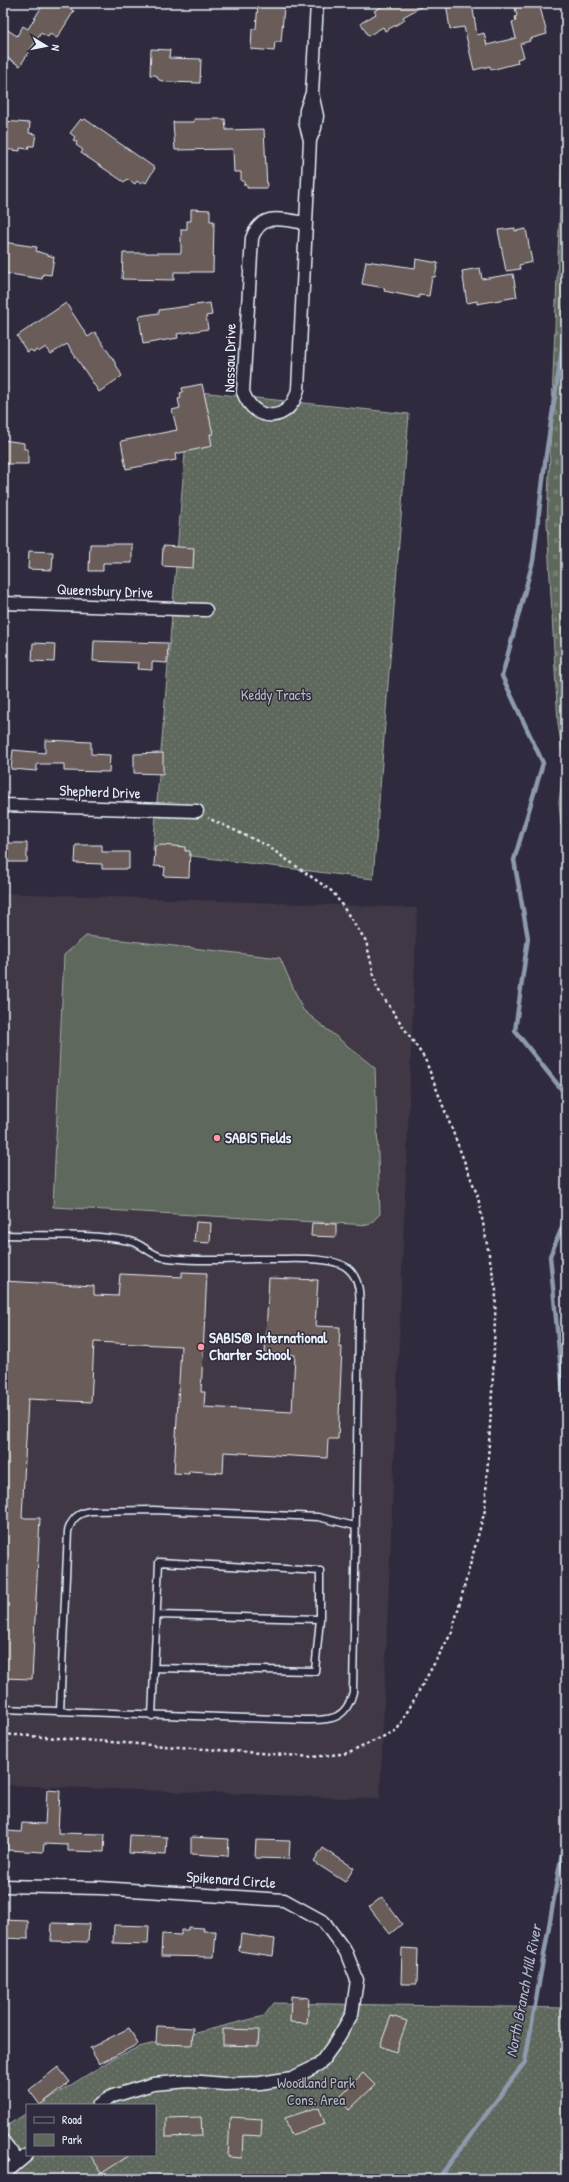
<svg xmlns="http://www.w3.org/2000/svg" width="569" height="2182" viewBox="0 0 569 2182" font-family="'Patrick Hand',sans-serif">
	<defs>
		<pattern id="green-dots" width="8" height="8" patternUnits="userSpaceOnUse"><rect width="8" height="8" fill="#5e675b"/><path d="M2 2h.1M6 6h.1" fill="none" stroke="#757d73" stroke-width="1.8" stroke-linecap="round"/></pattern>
		<pattern id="cemetery-stones" width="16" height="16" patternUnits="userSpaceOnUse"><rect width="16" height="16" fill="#5e675b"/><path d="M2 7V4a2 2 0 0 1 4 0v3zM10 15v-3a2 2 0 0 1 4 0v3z" fill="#757d73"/></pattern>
	</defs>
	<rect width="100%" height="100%" fill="#2f2a3d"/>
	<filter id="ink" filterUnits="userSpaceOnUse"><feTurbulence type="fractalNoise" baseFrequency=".025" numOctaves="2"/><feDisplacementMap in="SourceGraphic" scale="8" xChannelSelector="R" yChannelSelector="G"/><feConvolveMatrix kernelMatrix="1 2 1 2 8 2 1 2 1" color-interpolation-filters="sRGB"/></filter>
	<g filter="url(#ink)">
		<path fill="#413945" d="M 3,893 L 417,908 L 380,1799 L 3,1785 Z"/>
		<path fill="url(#green-dots)" stroke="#a3acaa" d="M 190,391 L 409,414 L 373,879 L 153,851 Z
			M 274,2003 L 566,2008 L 566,2179 L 3,2179 L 3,2128 L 27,2113 L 27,2155 L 155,2155 L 155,2105 L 39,2105 L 114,2058 L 139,2047 L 264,2016 Z"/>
		<path fill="url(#cemetery-stones)" stroke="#a3acaa" d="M 566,58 L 566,832 L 561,825 L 559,802 L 564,762 L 558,724 L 547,523 Z"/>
		<path fill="#5e675b" stroke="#a3acaa" d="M 86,936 L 280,958 L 303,1010 L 375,1068 L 380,1214 L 369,1225 L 53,1207 L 64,955 Z"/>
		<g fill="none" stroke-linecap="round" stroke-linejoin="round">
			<path stroke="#8e9aad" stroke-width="4.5" d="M 566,323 L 546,455 L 533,561 L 502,676 L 543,763 L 514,860 L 528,938 L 515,1031 L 566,1095
				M 566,1218 L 550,1256 L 566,1422
				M 438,2179 L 525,2062 L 566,1830"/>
		</g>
		<path fill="#6b5b59" stroke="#e8f1f8" d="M 44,3 L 61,3 L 74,11 L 57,38 L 50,34 L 48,37 L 41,33 L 20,66 L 3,55 L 3,27 L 17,36 L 23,26 L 28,29 Z
			M 258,3 L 281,3 L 281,7 L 284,7 L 281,42 L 275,42 L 274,51 L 251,49 L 252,29 L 256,29 Z
			M 388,3 L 428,3 L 403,17 L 405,20 L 385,31 L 383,27 L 368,36 L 361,23 L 376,14 L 374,11 Z
			M 446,3 L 472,3 L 477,35 L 484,33 L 487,45 L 516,38 L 512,22 L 516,21 L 515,17 L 517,16 L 514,3 L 539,3 L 547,34 L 529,39 L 530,41 L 520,44 L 524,57 L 517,59 L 518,63 L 491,70 L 490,66 L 474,70 L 464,27 L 450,29 Z
			M 151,49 L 170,50 L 169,58 L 201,59 L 200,83 L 167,82 L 159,80 L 156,75 L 150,75 Z
			M 81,119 L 83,121 L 85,119 L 155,168 L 146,183 L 143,181 L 141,184 L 137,181 L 135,184 L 127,179 L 124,182 L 81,153 L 83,150 L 76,145 L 77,142 L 73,140 L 75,137 L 70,133 Z
			M 194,119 L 225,119 L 226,130 L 264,129 L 267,188 L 247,188 L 247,185 L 244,185 L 244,181 L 241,181 L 241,172 L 234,172 L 233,149 L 175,150 L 173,122 L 194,122 Z
			M 3,121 L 30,123 L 29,133 L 36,134 L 34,146 L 29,146 L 28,149 L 20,148 L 20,151 L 3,149 Z
			M 191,209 L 210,210 L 210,221 L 214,221 L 213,272 L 174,272 L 174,280 L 122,279 L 123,253 L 181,253 L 181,229 L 187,229 L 187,221 L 191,221 Z
			M 515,228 L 515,231 L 526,229 L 532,262 L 519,265 L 520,269 L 506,271 L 498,230 Z
			M 3,242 L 37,247 L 36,251 L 54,257 L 51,275 L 43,274 L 42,279 L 3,273 Z
			M 416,259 L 438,263 L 435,277 L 432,277 L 429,296 L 419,295 L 419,298 L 384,291 L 385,288 L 362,284 L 366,261 L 415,268 Z
			M 480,268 L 482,279 L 513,274 L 517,297 L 477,304 L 477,301 L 467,303 L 462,271 Z
			M 66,303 L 88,337 L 95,332 L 113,359 L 122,376 L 99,392 L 67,344 L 51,354 L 46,347 L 38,352 L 37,350 L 33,352 L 31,350 L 27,352 L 17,336 Z
			M 210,303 L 212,315 L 206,316 L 208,329 L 177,334 L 178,338 L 143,344 L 139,316 L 159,313 L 159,310 Z
			M 202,384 L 213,434 L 210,434 L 212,446 L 175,454 L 176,460 L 126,469 L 121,441 L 177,430 L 172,410 L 180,408 L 178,399 L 181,398 L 180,393 L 183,392 L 182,388 Z
			M 3,440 L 24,443 L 24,449 L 28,449 L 28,464 L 3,464 Z
			M 90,544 L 132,544 L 132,563 L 103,563 L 103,571 L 89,571 Z
			M 163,546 L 194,548 L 193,568 L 162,566 Z
			M 29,551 L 53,552 L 52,570 L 28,569 Z
			M 94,641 L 168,643 L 167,663 L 152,662 L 152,670 L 138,669 L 139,663 L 93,661 Z
			M 33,643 L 55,644 L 54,662 L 32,661 Z
			M 45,740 L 91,742 L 91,754 L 110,755 L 109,772 L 64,771 L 64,764 L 37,764 L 37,771 L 11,769 L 13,750 L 45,753 Z
			M 163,753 L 163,774 L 134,773 L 134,754 Z
			M 3,843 L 27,843 L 27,862 L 3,862 Z
			M 76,845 L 102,845 L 102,852 L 129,852 L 129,869 L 102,869 L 102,864 L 75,863 Z
			M 162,845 L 185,847 L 185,851 L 190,851 L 189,877 L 164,876 L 165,867 L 154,866 L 155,846 Z
			M 196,1222 L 211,1223 L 210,1243 L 194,1242 Z
			M 312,1223 L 336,1224 L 336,1237 L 311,1236 Z
			M 182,1272 L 207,1273 L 201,1392 L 205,1392 L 204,1407 L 292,1412 L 295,1355 L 265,1353 L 269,1278 L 318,1280 L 315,1326 L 340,1327 L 339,1347 L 342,1347 L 338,1439 L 328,1439 L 327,1458 L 224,1452 L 223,1473 L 189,1471 L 189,1474 L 174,1473 L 181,1346 L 94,1342 L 91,1402 L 28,1399 L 22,1518 L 40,1518 L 32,1679 L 3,1678 L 3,1281 L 94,1286 L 94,1295 L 118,1296 L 120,1274 L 182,1277 Z
			M 47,1790 L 60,1791 L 58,1833 L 105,1834 L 104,1852 L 68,1851 L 68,1845 L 44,1844 L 43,1852 L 7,1850 L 8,1831 L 21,1832 L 22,1823 L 45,1824 Z
			M 130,1835 L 167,1837 L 166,1855 L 129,1853 Z
			M 191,1837 L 229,1839 L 228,1856 L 191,1854 Z
			M 256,1840 L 290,1841 L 289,1859 L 255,1858 Z
			M 323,1848 L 354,1868 L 345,1882 L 314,1862 Z
			M 382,1897 L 402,1924 L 390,1934 L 369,1907 Z
			M 3,1920 L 28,1921 L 28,1939 L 3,1938 Z
			M 52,1923 L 89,1924 L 88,1942 L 51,1941 Z
			M 114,1925 L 149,1926 L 148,1944 L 113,1943 Z
			M 188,1927 L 204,1928 L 203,1931 L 216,1931 L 214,1957 L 161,1956 L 162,1934 L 181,1935 L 181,1930 L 188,1930 Z
			M 241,1934 L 275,1939 L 273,1956 L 239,1951 Z
			M 402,1948 L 418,1949 L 417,1984 L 401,1984 Z
			M 291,1996 L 309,1998 L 307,2023 L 290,2022 Z
			M 391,2016 L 407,2021 L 396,2052 L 380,2046 Z
			M 157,2026 L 193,2028 L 192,2045 L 156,2044 Z
			M 129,2028 L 138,2044 L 99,2064 L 90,2048 Z
			M 223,2029 L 259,2030 L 258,2046 L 223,2045 Z
			M 58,2067 L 70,2082 L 40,2105 L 29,2090 Z
			M 363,2073 L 375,2085 L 349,2110 L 338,2098 Z
			M 319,2107 L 325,2124 L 291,2135 L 285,2118 Z
			M 201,2117 L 202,2136 L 166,2137 L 166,2118 Z
			M 230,2117 L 262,2119 L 261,2136 L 243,2135 L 242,2158 L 228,2157 Z
			M 90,2155 L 130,2155 L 102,2173 Z"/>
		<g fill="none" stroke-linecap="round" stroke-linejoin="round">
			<g stroke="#e8f1f8" stroke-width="9">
				<path id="service" d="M 3,1235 C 43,1236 91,1233 130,1241 C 141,1243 151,1255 162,1257 C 200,1263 239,1258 277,1259 C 295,1259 331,1257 346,1267 C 364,1280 359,1304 359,1323 L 353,1692 C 346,1720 331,1720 305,1720 L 3,1709
					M 157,1615 L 320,1619
					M 60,1711 L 68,1531 C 72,1518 78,1513 91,1511 L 153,1510 L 318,1517 L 355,1526
					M 152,1716 L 159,1562 L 320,1571 L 320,1619 L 315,1671 L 155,1668"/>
			</g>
			<g stroke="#e8f1f8" stroke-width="15">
				<path id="minor" d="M 310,140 L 315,128 L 317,116 L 312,93 L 317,3
					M 306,223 C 283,220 262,211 252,238 L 243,392 C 255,425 291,422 298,389 L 310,140 L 305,122 L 306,110 L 312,93
					M 3,603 L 206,610
					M 3,805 L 197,811
					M 3,1886 L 100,1888 L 284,1900 L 324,1922 L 346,1952 L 357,1980 L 352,2014 L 335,2043 L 319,2065 L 292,2078 L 260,2083 L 225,2084 L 189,2081 L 153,2084 L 113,2096 L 98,2105
					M 3,2141 L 18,2161
					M 3,2175 L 27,2155"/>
			</g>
			<path stroke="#e8f1f8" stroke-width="2.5" stroke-dasharray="3 3" stroke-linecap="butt" d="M 3,1734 L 313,1757 L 349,1753 L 397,1730 L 452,1632 L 485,1510 L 493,1375 L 496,1291 L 478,1197 L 425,1059 L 377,988 L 366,941 L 333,892 L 266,845 L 208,818"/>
			<use href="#service" stroke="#2f2a3d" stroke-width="6"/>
			<use href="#minor" stroke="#2f2a3d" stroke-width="12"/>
		</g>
	</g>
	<g fill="#ff9aa2" stroke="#2f2a3d" stroke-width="1.5">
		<circle cx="217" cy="1138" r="4"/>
		<circle cx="201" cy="1347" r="4"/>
	</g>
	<g text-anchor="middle" stroke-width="3" stroke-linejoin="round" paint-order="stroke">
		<g font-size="15" fill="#e8f1f8" stroke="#2f2a3d">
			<text transform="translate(230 358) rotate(-89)" y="5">Nassau Drive</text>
			<text transform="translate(105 591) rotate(2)" y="5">Queensbury Drive</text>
			<text transform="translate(100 792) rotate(2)" y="5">Shepherd Drive</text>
			<text transform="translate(231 1880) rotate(4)" y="5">Spikenard Circle</text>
		</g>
		<g font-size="15" fill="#b1bab9" stroke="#2f2a3d">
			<text x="276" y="700">Keddy Tracts</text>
			<text x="316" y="2088">Woodland Park<tspan x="316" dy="17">Cons. Area</tspan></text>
		</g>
		<g font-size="15" font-weight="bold" fill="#e8f1f8" stroke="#2f2a3d" text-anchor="start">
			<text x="225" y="1143">SABIS Fields</text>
			<text x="209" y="1343">SABIS® International<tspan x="209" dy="17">Charter School</tspan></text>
		</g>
		<g font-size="16" font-style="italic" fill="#acb7c6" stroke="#2f2a3d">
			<text transform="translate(523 1991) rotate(-79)" y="6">North Branch Mill River</text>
		</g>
	</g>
	<rect width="569" height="2182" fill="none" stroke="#2f2a3d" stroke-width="16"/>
	<rect x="8" y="8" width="553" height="2166" fill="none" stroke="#e8f1f8" stroke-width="1.5" filter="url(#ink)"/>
	<rect x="26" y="2104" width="130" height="52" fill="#2f2a3d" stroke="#797a88"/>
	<rect x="34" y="2117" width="20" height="6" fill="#2f2a3d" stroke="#797a88"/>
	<text x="62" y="2124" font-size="12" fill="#e8f1f8">Road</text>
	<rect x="34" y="2134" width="20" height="12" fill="#5e675b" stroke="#797a88"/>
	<text x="62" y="2144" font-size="12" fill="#e8f1f8">Park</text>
	<g transform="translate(46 46) rotate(100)" stroke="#2f2a3d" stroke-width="3" paint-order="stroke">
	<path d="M0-3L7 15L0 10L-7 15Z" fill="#e8f1f8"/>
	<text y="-6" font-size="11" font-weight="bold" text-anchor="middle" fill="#e8f1f8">N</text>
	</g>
</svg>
